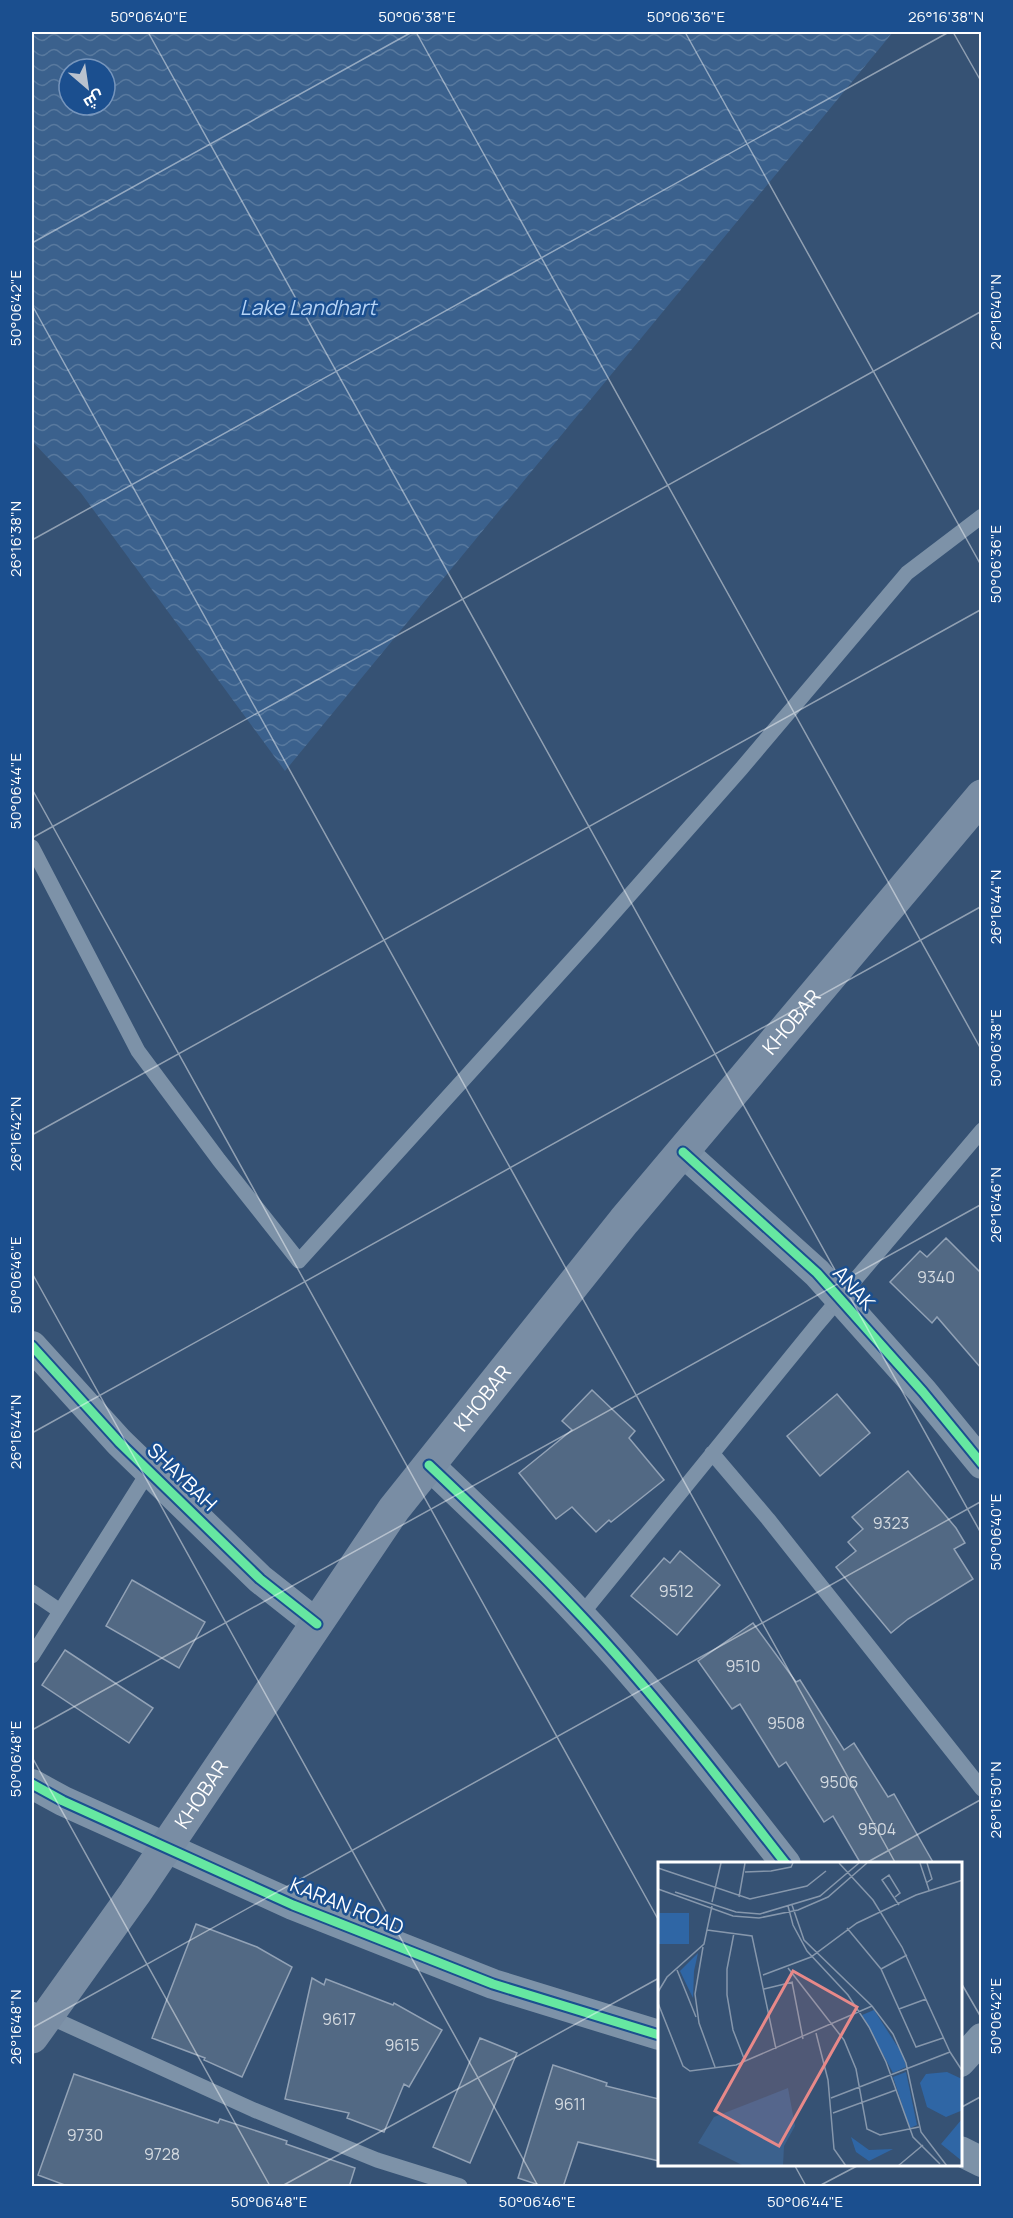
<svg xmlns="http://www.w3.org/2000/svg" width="1013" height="2218" viewBox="0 0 1013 2218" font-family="Manrope,Cairo,sans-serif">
	<defs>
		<pattern id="water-waves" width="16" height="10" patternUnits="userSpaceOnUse" patternTransform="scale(1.5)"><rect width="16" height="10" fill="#3b618d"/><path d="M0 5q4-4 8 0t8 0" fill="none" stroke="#58799e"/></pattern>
	</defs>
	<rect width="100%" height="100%" fill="#365274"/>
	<path fill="url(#water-waves)" fill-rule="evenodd" d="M 32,32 L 893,32 L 285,771 L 81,493 L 32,441 ZM 69,69 L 105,69 L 105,105 L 69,105 Z"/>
	<path fill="#526984" stroke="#92a2b6" stroke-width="1.5" d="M 946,1238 L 981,1273 L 981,1368 L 937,1317 L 932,1323 L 890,1282 L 920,1251 L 927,1257 Z
		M 592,1390 L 635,1431 L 629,1438 L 664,1480 L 611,1522 L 609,1520 L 596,1532 L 572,1507 L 556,1519 L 519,1473 L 572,1430 L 562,1421 Z
		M 837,1394 L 870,1433 L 820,1476 L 787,1436 Z
		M 908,1471 L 956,1528 L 965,1543 L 954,1549 L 973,1579 L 908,1619 L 891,1633 L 836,1567 L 856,1551 L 848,1542 L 863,1529 L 852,1517 Z
		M 680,1551 L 720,1585 L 677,1635 L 631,1596 L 664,1558 L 670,1563 Z
		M 132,1580 L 205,1622 L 179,1668 L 106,1626 Z
		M 753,1623 L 796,1682 L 800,1680 L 844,1750 L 854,1743 L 888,1797 L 894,1794 L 934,1864 L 861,1864 L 833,1816 L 824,1822 L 786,1762 L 779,1767 L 740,1704 L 732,1709 L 698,1661 Z
		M 65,1650 L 153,1708 L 129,1743 L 42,1685 Z
		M 196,1924 L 257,1947 L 292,1967 L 242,2077 L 204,2060 L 205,2058 L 152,2038 Z
		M 312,1978 L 324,1985 L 326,1979 L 393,2005 L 394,2003 L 442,2030 L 409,2087 L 404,2084 L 384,2132 L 347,2118 L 349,2113 L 285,2099 Z
		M 480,2038 L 517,2053 L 470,2163 L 433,2147 Z
		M 553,2065 L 607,2083 L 606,2086 L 659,2099 L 659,2161 L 578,2142 L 563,2187 L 545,2187 L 518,2178 Z
		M 74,2074 L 218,2123 L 220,2119 L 287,2141 L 286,2144 L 355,2168 L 349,2187 L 70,2187 L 38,2175 Z"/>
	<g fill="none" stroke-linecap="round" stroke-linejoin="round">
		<path stroke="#7d92a8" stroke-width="15" d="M 32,847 L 138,1051 L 219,1160 L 299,1261 L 590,940 L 741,769 L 907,573 L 982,516
			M 712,1453 L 768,1519 L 982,1789
			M 32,1592 L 60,1611
			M 581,1615 L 816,1326 L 982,1130
			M 32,1656 L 149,1471
			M 32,2009 L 254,2110 L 377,2160 L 460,2186"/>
		<path stroke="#7d92a8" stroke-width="30" d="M 683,1152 L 817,1273 L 923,1392 L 982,1464
			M 32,1346 L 119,1442 L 260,1579 L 317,1624
			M 429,1465 C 482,1515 534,1565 584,1619 C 656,1696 721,1781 786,1864
			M 32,1784 L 63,1801 L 293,1905 L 493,1984 L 659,2035
			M 960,2062 L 982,2038
			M 960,2151 L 982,2162"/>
		<path stroke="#798da4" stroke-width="33" id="s1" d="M 32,2037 L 135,1893 L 394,1509 L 624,1221 L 982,796"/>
		<g stroke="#1b4f8f" stroke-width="13">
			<path id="cycleway" d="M 683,1152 L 817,1273 L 923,1392 L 982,1464
				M 32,1346 L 119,1442 L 260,1579 L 317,1624
				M 429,1465 C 482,1515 534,1565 584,1619 C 656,1696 721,1781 786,1864
				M 32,1784 L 63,1801 L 293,1905 L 493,1984 L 659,2035"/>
		</g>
		<use href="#cycleway" stroke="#66e7a1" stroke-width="9"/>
	</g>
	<path fill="none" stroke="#fff" stroke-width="1.5" stroke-opacity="0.45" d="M 148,32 L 982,1535M 416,32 L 982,1051M 685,32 L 982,567M 953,32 L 982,83M 32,243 L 412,32M 32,305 L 896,1864M 32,540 L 949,32M 32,789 L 659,1921M 32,838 L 982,311M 32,1135 L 982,609M 32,1273 L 538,2186M 32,1433 L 982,906M 32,1730 L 982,1204M 32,1757 L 270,2186M 864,1864 L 982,1799M 960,1981 L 982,2019M 32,2028 L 982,1501M 960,2108 L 982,2096M 795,2166 L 806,2186M 282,2186 L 659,1978M 819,2186 L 857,2166"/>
	<g text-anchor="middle" stroke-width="5" stroke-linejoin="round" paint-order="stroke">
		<g font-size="16" fill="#d4dae0">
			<text x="936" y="1283">9340</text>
			<text x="891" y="1529">9323</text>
			<text x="676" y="1597">9512</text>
			<text x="743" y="1672">9510</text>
			<text x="786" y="1729">9508</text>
			<text x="839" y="1788">9506</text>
			<text x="877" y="1835">9504</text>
			<text x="339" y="2025">9617</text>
			<text x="402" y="2051">9615</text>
			<text x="570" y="2110">9611</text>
			<text x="85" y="2141">9730</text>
			<text x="162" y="2160">9728</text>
		</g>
		<g font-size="20" fill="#fff" stroke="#1b4f8f">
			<text dy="7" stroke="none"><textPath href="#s1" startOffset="1269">KHOBAR</textPath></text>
			<text transform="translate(854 1288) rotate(48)" y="7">ANAK</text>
			<text dy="7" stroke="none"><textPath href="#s1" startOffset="782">KHOBAR</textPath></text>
			<text transform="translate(182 1477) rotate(44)" y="7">SHAYBAH</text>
			<text dy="7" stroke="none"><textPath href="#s1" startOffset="296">KHOBAR</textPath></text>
			<text transform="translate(347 1906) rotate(22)" y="7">KARAN ROAD</text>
		</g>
		<g font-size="21" font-style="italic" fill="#b5d3f5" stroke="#1b4f8f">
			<text x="308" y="315">Lake Landhart</text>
		</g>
	</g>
	<g transform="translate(658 1862)">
		<rect width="304" height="304" fill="#365274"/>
		<path d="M 0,51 L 31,51 L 31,82 L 0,82 ZM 40,91 L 36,109 L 35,136 L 22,109 ZM 216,148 L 245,193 L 248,205 L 235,211 L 204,153 ZM 248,210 L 259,263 L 252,266 L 235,215 ZM 289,210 L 304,217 L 305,248 L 288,255 L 269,245 L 262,221 L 268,212 ZM 304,257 L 304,299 L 283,282 ZM 193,275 L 211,288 L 235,287 L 211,299 L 198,290 Z" fill="#2f66a5"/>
		<path d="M 130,226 L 137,264 L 126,284 L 125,304 L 86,304 L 40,281 L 56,255 Z" fill="#3b618d"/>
		<path fill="none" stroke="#8697ac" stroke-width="1.5" d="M 181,1 L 215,38 L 244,85 L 292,190M 262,1 L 271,28M 0,6 L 92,37 L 149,24 L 168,9M 87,10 L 113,9 L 133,5 L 135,1M 268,21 L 274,17 L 269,1M 0,27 L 75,54 L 101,56 L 140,48 L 170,35 L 209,1M 17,30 L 78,50 L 102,52 L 162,34 L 201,1M 81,35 L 87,1M 237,35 L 242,31 L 231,13 L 224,18 L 241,43M 54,40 L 63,1M 134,43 L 146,78 L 214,144 L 235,172 L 248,201 L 263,270 L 289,304M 130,44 L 135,63 L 149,89 L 190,133 L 211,165 L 228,200 L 255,275 L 282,302M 189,66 L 223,107 L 258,185 L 285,176M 49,68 L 94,74 L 118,187M 76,71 L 69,107 L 69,133 L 75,168 L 87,199M 45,85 L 37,132 L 41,161 L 57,205M 130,106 L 186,178 L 198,207 L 209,267 L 222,273 L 261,265M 223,107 L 249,93M 19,108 L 38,155M 105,113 L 153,95 L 199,61 L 258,33 L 305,18M 134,120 L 145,177M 106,127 L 135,120M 0,130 L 9,115 L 46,82 L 54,44M 0,141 L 25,204 L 32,209 L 78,203 L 214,144M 241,147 L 268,137M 158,171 L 170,218 L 176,287 L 188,304M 173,236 L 292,190 L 305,210M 175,251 L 238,228M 240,304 L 265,283"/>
		<path fill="#e88989" fill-opacity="0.15" stroke="#e88989" stroke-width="3" d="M 135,109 L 199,145 L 121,284 L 57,249 Z"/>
		<rect width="304" height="304" fill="none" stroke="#fff" stroke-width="3"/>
	</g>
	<rect width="1013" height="2218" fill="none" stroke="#1b4f8f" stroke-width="66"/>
	<g transform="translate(87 87) rotate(151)"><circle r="28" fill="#1b4f8f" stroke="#7695bc" stroke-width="1.5"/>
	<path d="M0-4.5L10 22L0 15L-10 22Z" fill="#b9c2ce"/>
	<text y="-9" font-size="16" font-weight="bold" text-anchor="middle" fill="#ffffff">ش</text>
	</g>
	<rect x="33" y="33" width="947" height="2152" fill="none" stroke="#fff" stroke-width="2"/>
	<g font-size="15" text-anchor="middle" fill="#fff">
		<text x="149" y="22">50°06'40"E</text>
		<text x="417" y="22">50°06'38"E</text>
		<text x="686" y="22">50°06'36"E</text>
		<text x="946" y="22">26°16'38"N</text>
		<text transform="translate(16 308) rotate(-90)" y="5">50°06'42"E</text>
		<text transform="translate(996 312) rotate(-90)" y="5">26°16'40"N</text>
		<text transform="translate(16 539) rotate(-90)" y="5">26°16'38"N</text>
		<text transform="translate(996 564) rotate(-90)" y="5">50°06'36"E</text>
		<text transform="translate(16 791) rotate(-90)" y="5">50°06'44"E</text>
		<text transform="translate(996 907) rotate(-90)" y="5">26°16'44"N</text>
		<text transform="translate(996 1048) rotate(-90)" y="5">50°06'38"E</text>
		<text transform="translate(16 1134) rotate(-90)" y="5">26°16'42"N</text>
		<text transform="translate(996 1205) rotate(-90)" y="5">26°16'46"N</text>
		<text transform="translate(16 1275) rotate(-90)" y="5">50°06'46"E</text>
		<text transform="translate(16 1432) rotate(-90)" y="5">26°16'44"N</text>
		<text transform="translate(996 1532) rotate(-90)" y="5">50°06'40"E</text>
		<text transform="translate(16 1759) rotate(-90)" y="5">50°06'48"E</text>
		<text transform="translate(996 1800) rotate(-90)" y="5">26°16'50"N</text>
		<text transform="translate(996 2016) rotate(-90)" y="5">50°06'42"E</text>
		<text transform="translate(16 2027) rotate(-90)" y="5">26°16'48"N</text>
		<text x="269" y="2207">50°06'48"E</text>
		<text x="537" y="2207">50°06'46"E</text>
		<text x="805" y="2207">50°06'44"E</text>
	</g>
</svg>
